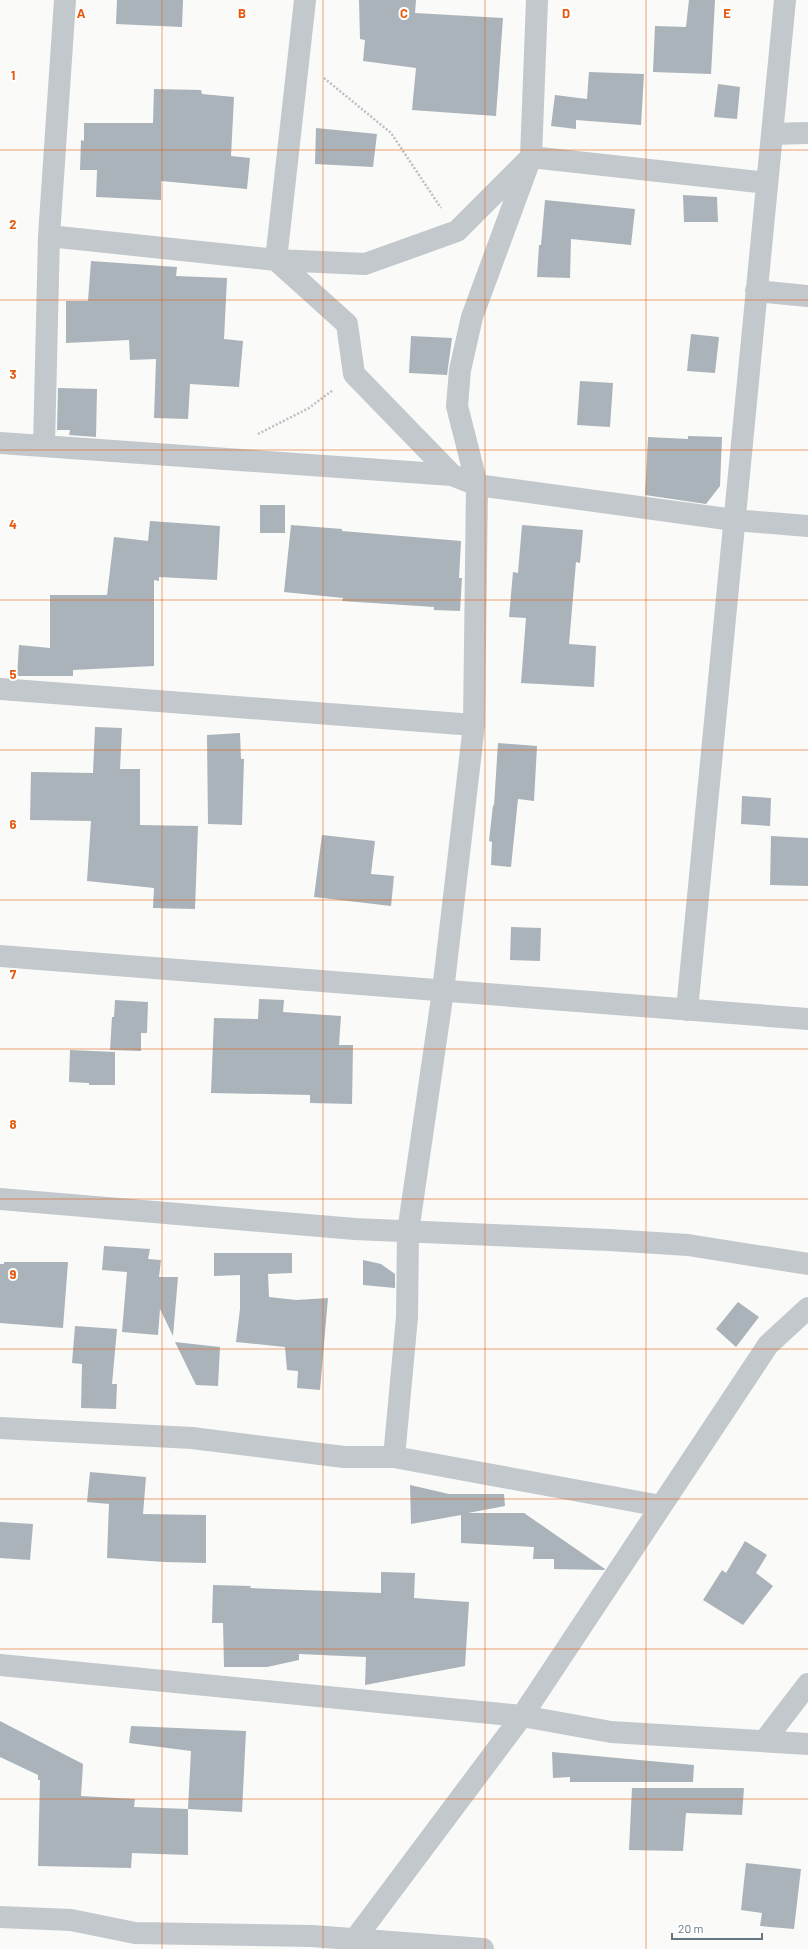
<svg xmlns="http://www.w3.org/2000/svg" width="808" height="1949" viewBox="0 0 808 1949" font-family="Barlow,sans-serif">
	<rect width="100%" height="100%" fill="#fafaf8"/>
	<path fill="#aab3b9" d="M 117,0 L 183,0 L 182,27 L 116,24 Z
		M 359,0 L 416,0 L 415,13 L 503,18 L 496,116 L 412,110 L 416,68 L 363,61 L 365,40 L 360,39 Z
		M 689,0 L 715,0 L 711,74 L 653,72 L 655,26 L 686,27 Z
		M 589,72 L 644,74 L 641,125 L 576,120 L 576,129 L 551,126 L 555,95 L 587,99 Z
		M 718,84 L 740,87 L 737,119 L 714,117 Z
		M 154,89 L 201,90 L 202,94 L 234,97 L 231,156 L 250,158 L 247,189 L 161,181 L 161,200 L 96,197 L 97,170 L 80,170 L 81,140 L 84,141 L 84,123 L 153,123 Z
		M 316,128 L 377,134 L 373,167 L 315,164 Z
		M 683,195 L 717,197 L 718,222 L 684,222 Z
		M 545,200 L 635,209 L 631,245 L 571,239 L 570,278 L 537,277 L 539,245 L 541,245 Z
		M 91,261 L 177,267 L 176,276 L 227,278 L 224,339 L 243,341 L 239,387 L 190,384 L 188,419 L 154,418 L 156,359 L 130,360 L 129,340 L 66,343 L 66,301 L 88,301 Z
		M 691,334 L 719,337 L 715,373 L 687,371 Z
		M 411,336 L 452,338 L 447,375 L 409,373 Z
		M 580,381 L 613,383 L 610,427 L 577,425 Z
		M 58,388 L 97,389 L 96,437 L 69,435 L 70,430 L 57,430 Z
		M 688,436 L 722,437 L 720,486 L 706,504 L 645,495 L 648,437 L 688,439 Z
		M 260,505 L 285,505 L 285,533 L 260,533 Z
		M 150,521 L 220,526 L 217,580 L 159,577 L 159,581 L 154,580 L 154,666 L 73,670 L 73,676 L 17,676 L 19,645 L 50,648 L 50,595 L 107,595 L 114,537 L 148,541 Z
		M 291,525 L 342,529 L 342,531 L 461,541 L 459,578 L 462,578 L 460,611 L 434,610 L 434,607 L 342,601 L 343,598 L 284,592 Z
		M 522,525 L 583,530 L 580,563 L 576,562 L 569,644 L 596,646 L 594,687 L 521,683 L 526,618 L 509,617 L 513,572 L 518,573 Z
		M 95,727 L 122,728 L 120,769 L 140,769 L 140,825 L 198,826 L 195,909 L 153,908 L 154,888 L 87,881 L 91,821 L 30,820 L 31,772 L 93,773 Z
		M 240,733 L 241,759 L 244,759 L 242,825 L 208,824 L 207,735 Z
		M 498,743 L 537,746 L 534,801 L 518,799 L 511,867 L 491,865 L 492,842 L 489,841 L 493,805 L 494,806 Z
		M 742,796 L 771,798 L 770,826 L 741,824 Z
		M 322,835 L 375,841 L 371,874 L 394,876 L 391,906 L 314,897 Z
		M 771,836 L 808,838 L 808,886 L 770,885 Z
		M 511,927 L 541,928 L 540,961 L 510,960 Z
		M 259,999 L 284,1000 L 283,1012 L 341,1016 L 339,1045 L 353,1045 L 352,1104 L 310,1103 L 310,1095 L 211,1093 L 214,1018 L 258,1019 Z
		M 115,1000 L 148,1002 L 147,1033 L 141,1033 L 141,1051 L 110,1050 L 112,1017 L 114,1017 Z
		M 70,1050 L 115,1052 L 115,1085 L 89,1085 L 89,1083 L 69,1082 Z
		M 104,1246 L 150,1249 L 148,1259 L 161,1260 L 159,1277 L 178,1277 L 173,1336 L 160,1309 L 158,1335 L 122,1332 L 127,1272 L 102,1270 Z
		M 214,1253 L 292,1253 L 292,1273 L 268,1274 L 269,1297 L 296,1300 L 328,1298 L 320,1390 L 297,1388 L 298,1371 L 287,1370 L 285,1347 L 236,1342 L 240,1309 L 240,1275 L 214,1276 Z
		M 363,1260 L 381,1264 L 395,1274 L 395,1288 L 363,1285 Z
		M 4,1262 L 68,1262 L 63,1328 L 0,1323 L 0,1264 L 4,1264 Z
		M 738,1302 L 759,1317 L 736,1347 L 716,1329 Z
		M 75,1326 L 117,1329 L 112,1384 L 117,1384 L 116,1409 L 81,1408 L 82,1364 L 72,1363 Z
		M 175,1342 L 220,1347 L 218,1386 L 196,1385 Z
		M 90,1472 L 146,1477 L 143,1514 L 206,1515 L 206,1563 L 165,1562 L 107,1558 L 109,1504 L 87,1502 Z
		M 410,1485 L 449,1494 L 504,1494 L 505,1506 L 468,1513 L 524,1513 L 605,1569 L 604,1570 L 554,1569 L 554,1559 L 533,1559 L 534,1547 L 461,1543 L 461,1515 L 411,1524 Z
		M 0,1522 L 33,1524 L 30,1560 L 0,1558 Z
		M 745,1541 L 767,1555 L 756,1573 L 773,1586 L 743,1625 L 703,1600 L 722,1570 L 726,1573 Z
		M 381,1572 L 415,1573 L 414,1598 L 469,1602 L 465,1666 L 365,1685 L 366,1657 L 299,1654 L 299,1660 L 267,1667 L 224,1667 L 223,1623 L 212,1623 L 213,1585 L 251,1586 L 250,1588 L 381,1593 Z
		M 0,1721 L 83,1764 L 81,1796 L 135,1799 L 134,1807 L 188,1809 L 188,1855 L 132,1853 L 131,1868 L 38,1866 L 40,1780 L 38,1780 L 38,1775 L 0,1757 Z
		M 131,1726 L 246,1731 L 242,1812 L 188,1809 L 191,1751 L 129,1743 Z
		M 552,1752 L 694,1765 L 693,1782 L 570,1782 L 570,1777 L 553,1778 Z
		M 632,1788 L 744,1788 L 742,1815 L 686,1813 L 683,1851 L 629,1850 Z
		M 746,1863 L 801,1869 L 794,1929 L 760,1926 L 762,1913 L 741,1910 Z"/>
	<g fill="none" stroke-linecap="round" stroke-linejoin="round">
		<path stroke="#bbbfc2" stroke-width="2.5" stroke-dasharray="2 2" stroke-linecap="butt" d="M 324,78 L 391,133 L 441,208
			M 258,434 L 309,408 L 333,390"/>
		<path stroke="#c3c8cc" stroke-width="22" d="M 305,0 L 276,260 L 347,324 L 354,374 L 452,475
			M 772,134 L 808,133
			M 49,236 L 276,260 L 365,264 L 457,231 L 531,157 L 767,183
			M 756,291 L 808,296
			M 0,443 L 452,475 L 477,485 L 734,520 L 808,526
			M 44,445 L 49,236 L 65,0
			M 0,689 L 474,725
			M 0,956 L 808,1019
			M 687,1010 L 785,0
			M 0,1199 L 355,1229 L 609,1240 L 688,1245 L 808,1264
			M 0,1428 L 192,1438 L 344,1457 L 394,1457 L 407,1317 L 408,1232 L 443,991 L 474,725 L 477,485 L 457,406 L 460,370 L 472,317 L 531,157 L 537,0
			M 394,1457 L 661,1506
			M 0,1665 L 522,1716 L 611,1732 L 808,1744
			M 765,1740 L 808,1684
			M 0,1917 L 71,1920 L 135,1933 L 312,1936 L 483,1949
			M 355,1939 L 522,1716 L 768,1345 L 808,1308"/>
	</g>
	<path fill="none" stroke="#e8590c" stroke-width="1" stroke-opacity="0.55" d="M 162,0 L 162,1949M 323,0 L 323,1949M 485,0 L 485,1949M 646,0 L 646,1949M 0,150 L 808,150M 0,300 L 808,300M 0,450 L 808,450M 0,600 L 808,600M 0,750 L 808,750M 0,900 L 808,900M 0,1049 L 808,1049M 0,1199 L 808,1199M 0,1349 L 808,1349M 0,1499 L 808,1499M 0,1649 L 808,1649M 0,1799 L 808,1799"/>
	<g font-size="13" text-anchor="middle" font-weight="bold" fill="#e8590c" stroke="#fff" stroke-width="4" stroke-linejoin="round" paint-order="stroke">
		<text x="81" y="18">A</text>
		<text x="242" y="18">B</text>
		<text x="404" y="18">C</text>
		<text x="566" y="18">D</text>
		<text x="727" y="18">E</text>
		<text x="13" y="80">1</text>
		<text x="13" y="229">2</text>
		<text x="13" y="379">3</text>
		<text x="13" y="529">4</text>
		<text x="13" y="679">5</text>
		<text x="13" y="829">6</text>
		<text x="13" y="979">7</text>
		<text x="13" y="1129">8</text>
		<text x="13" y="1279">9</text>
	</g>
	<path d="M672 1933v6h90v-6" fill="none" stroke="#657683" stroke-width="2"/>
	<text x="678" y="1933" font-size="12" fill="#657683" stroke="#ffffff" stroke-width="3" paint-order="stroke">20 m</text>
</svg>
